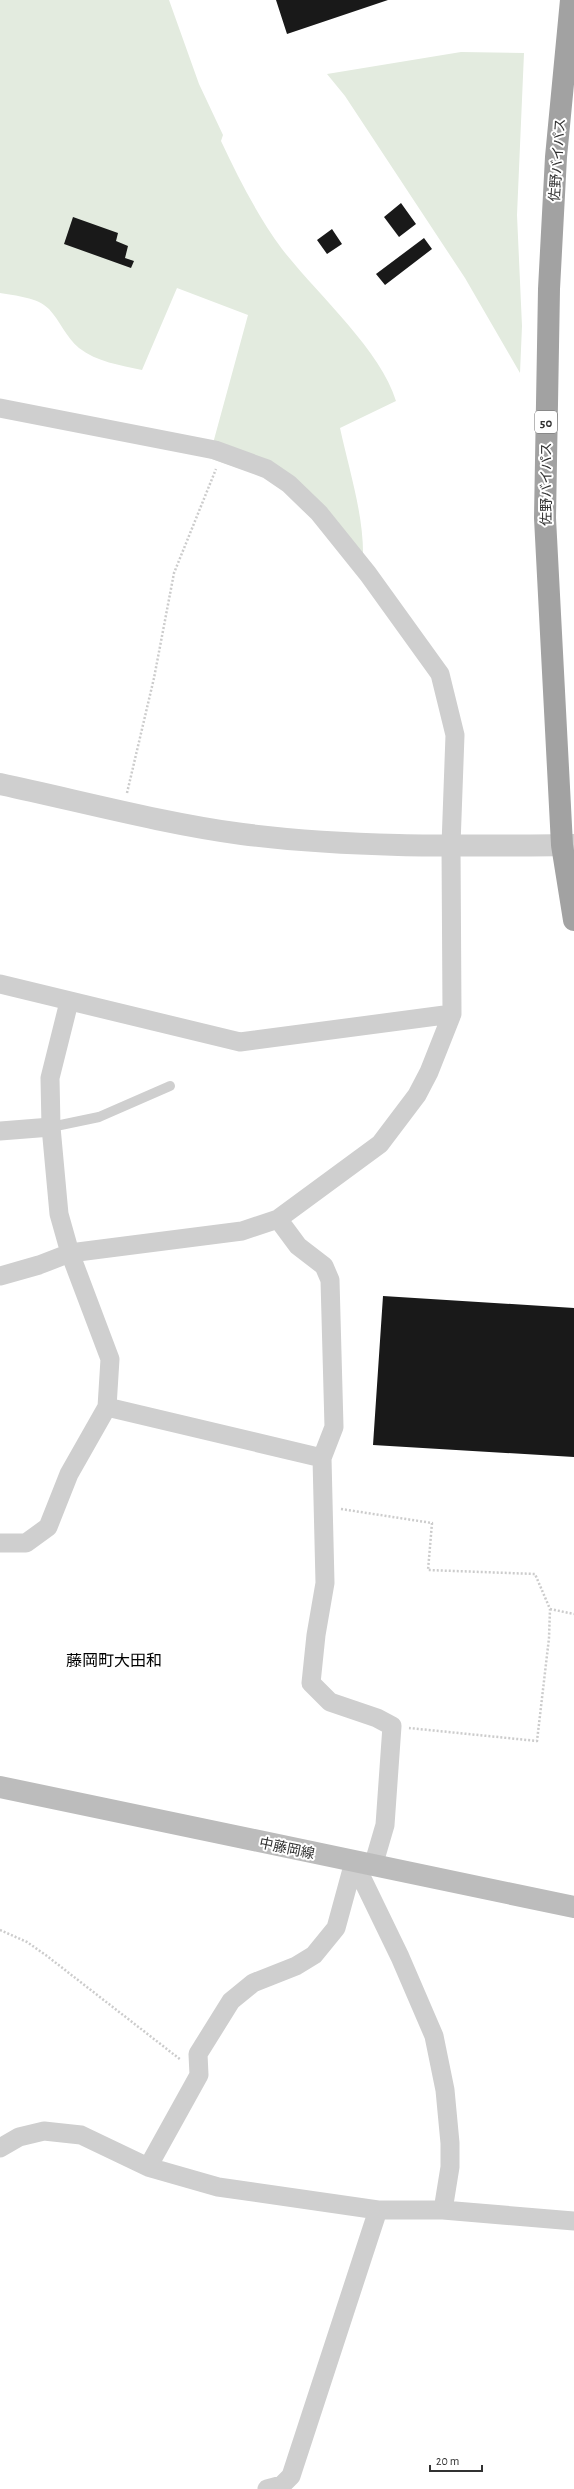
<svg xmlns="http://www.w3.org/2000/svg" width="574" height="2489" viewBox="0 0 574 2489" font-family="'Alegreya Sans','Noto Sans JP',sans-serif">
	<rect width="100%" height="100%" fill="#fff"/>
	<path fill="#e3ebdf" d="M 0,0 L 169,0 L 199,84 L 223,135 L 221,141 C 239,179 257,215 282,249 C 317,294 380,349 396,401 L 340,428 C 349,470 364,515 363,558 L 296,488 L 209,458 L 248,315 L 177,288 L 142,370 C 120,365 97,362 79,348 C 66,337 60,321 49,309 C 37,297 16,296 0,293 Z
		M 461,52 L 524,53 L 517,215 L 522,326 L 520,373 L 465,278 L 345,96 L 327,74 Z"/>
	<path fill="#191919" d="M 276,0 L 388,0 L 287,34 Z
		M 401,203 L 416,224 L 399,237 L 384,217 Z
		M 73,217 L 118,233 L 116,241 L 128,246 L 125,258 L 134,261 L 131,268 L 64,244 Z
		M 332,229 L 342,244 L 327,254 L 317,240 Z
		M 424,238 L 432,249 L 385,285 L 376,274 Z
		M 383,1296 L 574,1308 L 574,1457 L 373,1445 Z"/>
	<g fill="none" stroke-linecap="round" stroke-linejoin="round">
		<path stroke="#ccc" stroke-width="2.5" stroke-dasharray="2 2" stroke-linecap="butt" d="M 127,793 L 154,678 L 174,573 L 216,469
			M 341,1509 L 432,1523 L 428,1570 L 535,1574 L 550,1609 L 549,1638 L 537,1741 L 409,1728
			M 550,1609 L 574,1614
			M 0,1930 L 27,1942 L 47,1956 L 181,2060"/>
		<path stroke="#cfcfcf" stroke-width="10" d="M 51,1127 L 99,1117 L 170,1086"/>
		<path stroke="#cfcfcf" stroke-width="19" d="M 0,408 L 215,450 L 267,469 L 289,484 L 319,513 L 368,574 L 440,674 L 455,735 L 451,845 L 452,1014 L 429,1072 L 417,1095 L 380,1144 L 278,1219 L 242,1231 L 70,1253 L 39,1265 L 0,1276
			M 0,984 L 240,1042 L 452,1014
			M 51,1127 L 50,1078 L 69,1002
			M 0,1131 L 51,1127 L 59,1214 L 70,1253 L 110,1359 L 107,1407 L 69,1474 L 48,1527 L 26,1543 L 0,1543
			M 278,1219 L 298,1246 L 324,1266 L 330,1280 L 334,1427 L 322,1458 L 325,1583 L 316,1635 L 311,1683 L 330,1702 L 377,1718 L 392,1726 L 385,1825 L 373,1866
			M 107,1407 L 322,1458
			M 354,1862 L 400,1957 L 434,2036 L 445,2090 L 450,2143 L 450,2167 L 443,2210
			M 0,2148 L 19,2137 L 44,2131 L 81,2135 L 148,2167 L 218,2187 L 378,2210 L 443,2210 L 574,2221
			M 148,2167 L 199,2075 L 198,2054 L 231,2001 L 253,1983 L 296,1966 L 314,1955 L 336,1928 L 354,1862
			M 267,2489 L 282,2485 L 291,2476 L 378,2210"/>
		<path stroke="#cfcfcf" stroke-width="22" d="M 0,784 C 80,801 161,823 242,834 C 352,848 464,846 574,845"/>
		<path stroke="#bcbcbc" stroke-width="22" d="M 0,1787 L 574,1907"/>
		<path stroke="#a2a2a2" stroke-width="22" d="M 571,0 L 556,157 L 549,289 L 545,518 L 562,845 L 574,920"/>
	</g>
	<g text-anchor="middle" stroke-width="4" stroke-linejoin="round" paint-order="stroke">
		<rect fill="#fff" stroke="#707070" stroke-width="1" x="535" y="411" width="22" height="22" rx="3"/>
		<g font-size="13" font-weight="bold" fill="#323232">
			<text x="546" y="427">50</text>
		</g>
		<g font-size="14" fill="#323232" stroke="#fff">
			<text transform="translate(557 160) rotate(-86)" y="5">佐野バイパス</text>
			<text transform="translate(546 484) rotate(-90)" y="5">佐野バイパス</text>
			<text transform="translate(287 1848) rotate(12)" y="5">中藤岡線</text>
		</g>
		<g font-size="16" fill="#000" stroke="#fff">
			<text x="114" y="1666">藤岡町大田和</text>
		</g>
	</g>
	<path d="M430 2465v6h52v-6" fill="none" stroke="#323232" stroke-width="2"/>
	<text x="436" y="2465" font-size="12" fill="#323232" stroke="#ffffff" stroke-width="3" paint-order="stroke">20 m</text>
</svg>
